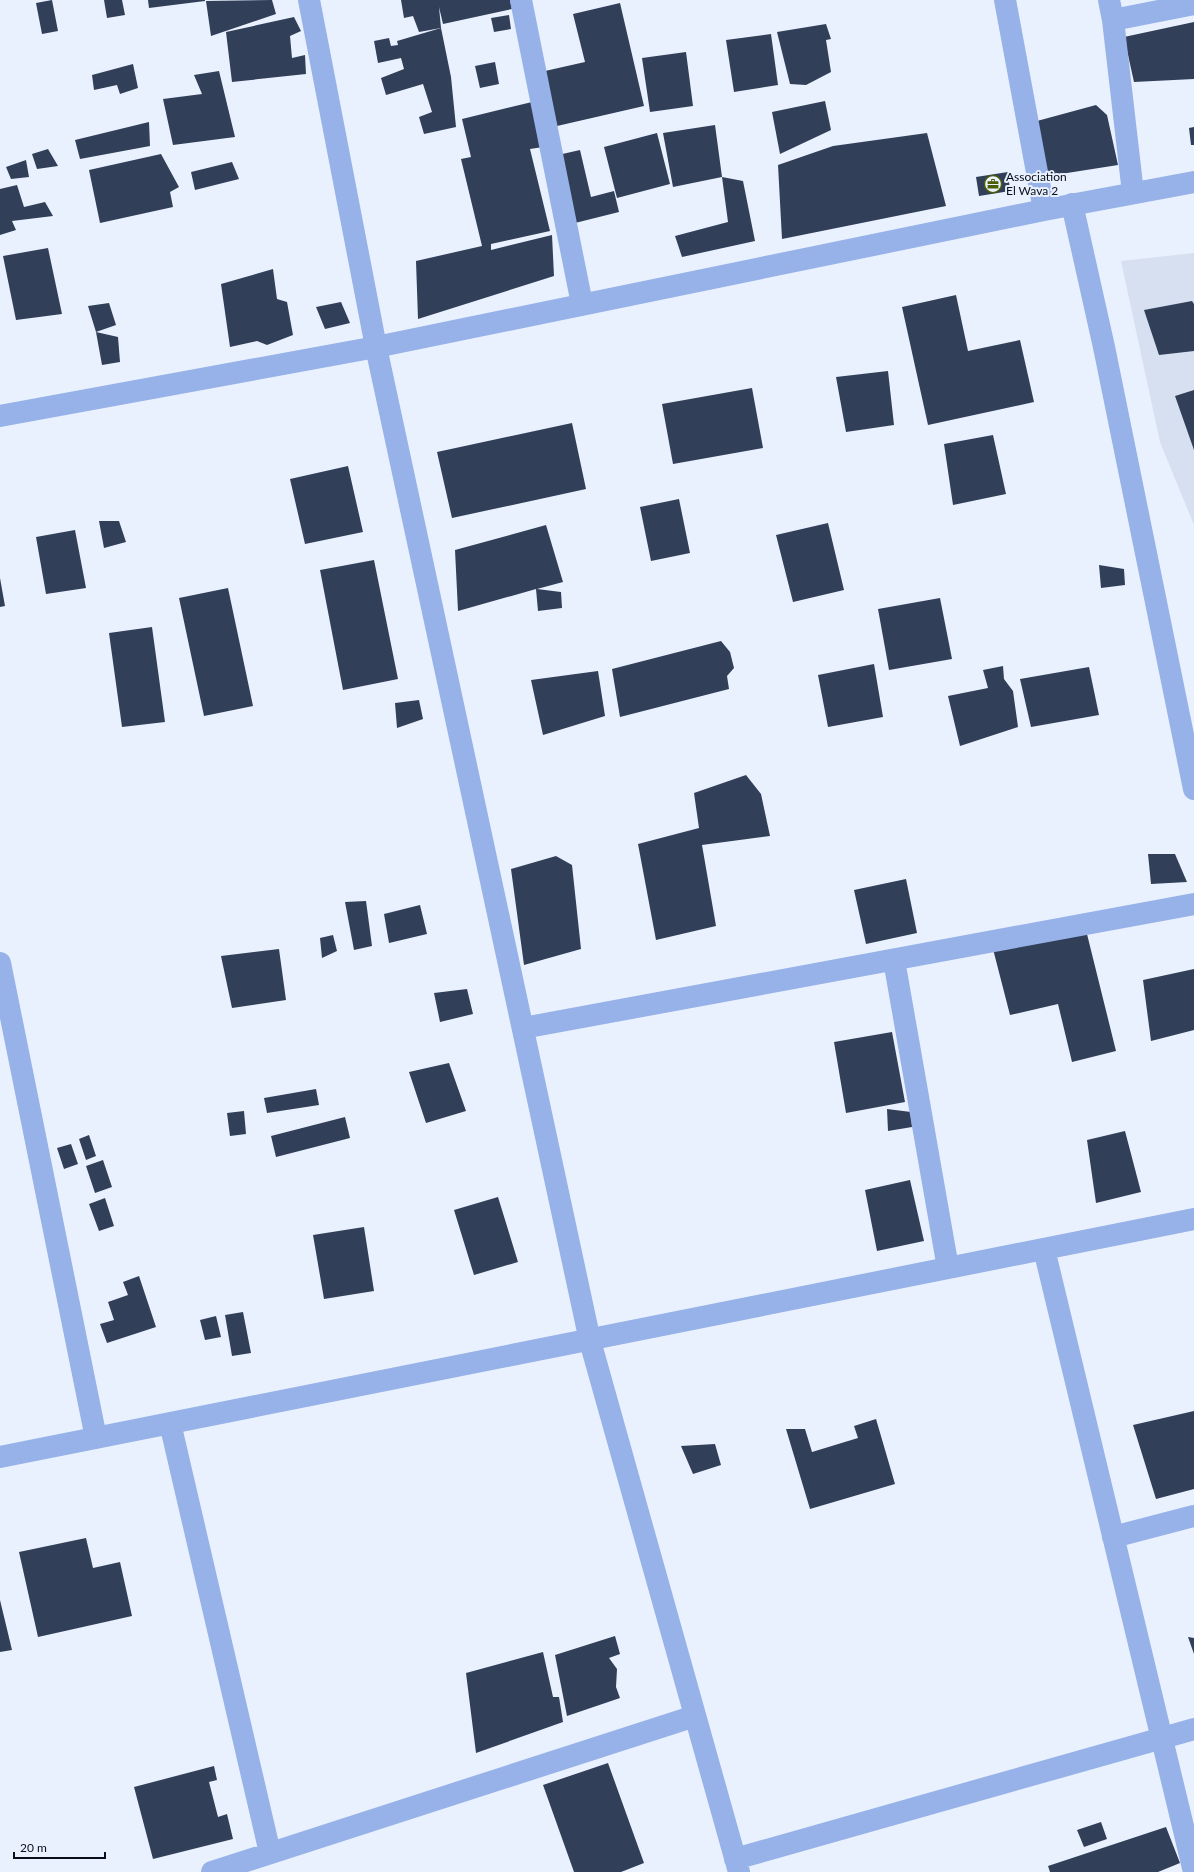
<svg xmlns="http://www.w3.org/2000/svg" width="1194" height="1872" viewBox="0 0 1194 1872" font-family="Lato,sans-serif">
	<rect width="100%" height="100%" fill="#eaf1fe"/>
	<path fill="#d7e0f0" d="M 1194,253 L 1194,525 L 1160,442 L 1121,261 Z"/>
	<path fill="#313f59" d="M 52,0 L 58,31 L 42,34 L 36,3 Z
		M 104,0 L 122,0 L 125,15 L 107,18 Z
		M 148,0 L 205,0 L 205,1 L 149,8 Z
		M 272,0 L 276,14 L 211,36 L 206,1 Z
		M 401,0 L 510,0 L 512,9 L 443,24 L 439,7 L 441,28 L 451,77 L 456,127 L 424,134 L 419,117 L 432,112 L 423,84 L 386,95 L 381,78 L 404,69 L 401,58 L 378,63 L 374,41 L 389,38 L 391,46 L 398,45 L 397,41 L 441,28 L 419,32 L 413,16 L 404,18 Z
		M 620,3 L 644,106 L 557,126 L 545,71 L 585,62 L 573,14 Z
		M 509,15 L 511,29 L 494,32 L 491,18 Z
		M 294,17 L 301,31 L 290,36 L 292,58 L 305,55 L 306,74 L 232,82 L 226,32 Z
		M 1194,22 L 1194,79 L 1134,82 L 1124,37 Z
		M 826,24 L 831,39 L 826,40 L 831,72 L 806,85 L 790,84 L 777,32 Z
		M 771,34 L 778,85 L 734,92 L 726,40 Z
		M 686,52 L 693,106 L 650,112 L 642,58 Z
		M 495,62 L 499,84 L 480,88 L 475,66 Z
		M 133,64 L 138,88 L 120,94 L 117,85 L 94,90 L 92,75 Z
		M 219,71 L 235,137 L 173,145 L 163,99 L 202,94 L 194,75 Z
		M 825,101 L 831,130 L 780,154 L 772,112 Z
		M 532,102 L 543,147 L 530,149 L 550,231 L 491,244 L 491,250 L 552,235 L 554,276 L 418,319 L 416,261 L 482,246 L 461,159 L 471,157 L 462,119 Z
		M 1096,105 L 1107,115 L 1118,165 L 1048,176 L 1037,121 Z
		M 149,122 L 150,146 L 80,159 L 75,140 Z
		M 715,125 L 722,177 L 673,187 L 663,133 Z
		M 1194,127 L 1194,145 L 1191,145 L 1189,128 Z
		M 657,133 L 670,184 L 617,198 L 604,147 Z
		M 927,133 L 946,206 L 782,239 L 778,165 L 833,146 Z
		M 48,149 L 58,166 L 37,169 L 32,154 Z
		M 580,150 L 591,197 L 614,191 L 619,212 L 575,223 L 558,155 Z
		M 161,154 L 179,187 L 170,192 L 173,207 L 100,223 L 89,170 Z
		M 26,160 L 29,177 L 11,179 L 6,167 Z
		M 232,162 L 239,179 L 195,190 L 191,172 Z
		M 1008,172 L 1010,191 L 979,196 L 976,177 Z
		M 722,177 L 743,181 L 755,241 L 682,257 L 675,236 L 728,222 Z
		M 17,185 L 24,207 L 45,202 L 53,216 L 12,221 L 16,230 L 0,235 L 0,189 Z
		M 48,248 L 62,314 L 16,320 L 3,256 Z
		M 273,269 L 277,299 L 287,302 L 293,335 L 267,345 L 257,341 L 230,347 L 221,284 Z
		M 956,295 L 968,351 L 1020,340 L 1034,402 L 928,425 L 902,307 Z
		M 1192,301 L 1194,304 L 1194,351 L 1159,355 L 1144,310 Z
		M 341,302 L 350,323 L 325,329 L 316,307 Z
		M 109,303 L 116,325 L 96,332 L 88,306 Z
		M 96,332 L 118,337 L 120,362 L 102,365 Z
		M 888,371 L 894,425 L 846,432 L 836,377 Z
		M 752,388 L 763,448 L 673,464 L 662,404 Z
		M 1194,390 L 1194,450 L 1175,396 Z
		M 572,423 L 586,489 L 452,518 L 437,452 Z
		M 993,435 L 1006,494 L 953,505 L 944,444 Z
		M 348,466 L 363,532 L 305,544 L 290,479 Z
		M 679,499 L 690,553 L 651,561 L 640,507 Z
		M 99,521 L 119,521 L 126,542 L 104,548 Z
		M 828,523 L 844,590 L 793,602 L 776,535 Z
		M 546,525 L 563,582 L 537,589 L 561,592 L 562,608 L 538,611 L 536,589 L 458,611 L 455,550 Z
		M 75,530 L 86,588 L 46,594 L 36,537 Z
		M 374,560 L 398,679 L 343,690 L 320,570 Z
		M 1099,565 L 1124,569 L 1125,585 L 1101,588 Z
		M 0,578 L 5,606 L 0,607 Z
		M 228,588 L 253,706 L 204,716 L 179,598 Z
		M 940,598 L 952,659 L 889,670 L 878,609 Z
		M 152,627 L 165,722 L 122,727 L 109,633 Z
		M 721,641 L 730,652 L 734,668 L 727,676 L 729,689 L 620,717 L 612,669 Z
		M 874,664 L 883,717 L 828,727 L 818,675 Z
		M 1003,666 L 1004,679 L 1013,691 L 1018,727 L 960,746 L 948,696 L 988,688 L 983,670 Z
		M 1089,667 L 1099,715 L 1031,727 L 1020,679 Z
		M 598,671 L 605,716 L 543,735 L 531,680 Z
		M 419,700 L 423,719 L 397,728 L 395,703 Z
		M 746,775 L 761,794 L 770,836 L 702,845 L 716,926 L 656,940 L 638,844 L 699,828 L 694,793 Z
		M 1148,854 L 1175,854 L 1187,882 L 1151,884 Z
		M 556,856 L 572,865 L 581,949 L 524,965 L 511,869 Z
		M 906,879 L 917,933 L 866,944 L 854,890 Z
		M 366,901 L 372,946 L 354,950 L 345,902 Z
		M 420,905 L 427,934 L 389,943 L 384,914 Z
		M 1085,926 L 1116,1051 L 1072,1062 L 1058,1004 L 1010,1015 L 993,949 Z
		M 333,935 L 337,951 L 322,958 L 320,938 Z
		M 279,949 L 286,1000 L 232,1008 L 221,956 Z
		M 1194,969 L 1194,1030 L 1151,1041 L 1143,980 Z
		M 467,989 L 473,1014 L 440,1022 L 434,993 Z
		M 892,1032 L 905,1102 L 846,1113 L 834,1042 Z
		M 449,1063 L 466,1111 L 426,1123 L 409,1072 Z
		M 316,1089 L 319,1105 L 267,1113 L 264,1098 Z
		M 887,1109 L 911,1112 L 912,1127 L 888,1131 Z
		M 244,1111 L 246,1134 L 230,1136 L 227,1113 Z
		M 345,1117 L 350,1138 L 276,1157 L 271,1136 Z
		M 1125,1131 L 1141,1192 L 1096,1203 L 1087,1140 Z
		M 89,1135 L 96,1156 L 86,1160 L 79,1139 Z
		M 71,1144 L 78,1164 L 64,1169 L 57,1148 Z
		M 103,1160 L 112,1187 L 95,1193 L 86,1166 Z
		M 910,1180 L 924,1241 L 877,1251 L 865,1190 Z
		M 498,1197 L 518,1262 L 474,1275 L 454,1210 Z
		M 105,1198 L 114,1226 L 99,1231 L 89,1204 Z
		M 364,1227 L 374,1291 L 324,1299 L 313,1235 Z
		M 139,1276 L 156,1327 L 107,1343 L 100,1324 L 114,1320 L 108,1302 L 128,1295 L 123,1282 Z
		M 243,1312 L 251,1353 L 232,1356 L 225,1315 Z
		M 216,1316 L 221,1337 L 205,1340 L 200,1320 Z
		M 1194,1411 L 1194,1489 L 1156,1499 L 1133,1425 Z
		M 876,1419 L 895,1484 L 810,1509 L 786,1429 L 805,1429 L 812,1452 L 858,1438 L 854,1426 Z
		M 715,1444 L 721,1465 L 693,1474 L 681,1446 Z
		M 86,1538 L 93,1568 L 120,1562 L 132,1616 L 38,1637 L 19,1552 Z
		M 0,1600 L 12,1650 L 0,1652 Z
		M 615,1636 L 620,1654 L 609,1658 L 617,1669 L 616,1687 L 620,1698 L 567,1716 L 555,1655 Z
		M 1188,1637 L 1194,1638 L 1194,1654 Z
		M 543,1652 L 553,1697 L 559,1697 L 563,1722 L 476,1753 L 466,1673 Z
		M 608,1763 L 644,1863 L 621,1872 L 574,1872 L 543,1785 Z
		M 214,1766 L 217,1780 L 209,1782 L 218,1817 L 227,1814 L 233,1839 L 153,1859 L 134,1787 Z
		M 1101,1822 L 1107,1839 L 1084,1847 L 1077,1830 Z
		M 1166,1827 L 1180,1863 L 1158,1872 L 1050,1872 L 1048,1866 Z"/>
	<g fill="none" stroke-linecap="round" stroke-linejoin="round">
		<path stroke="#96b2e8" stroke-width="22" d="M 309,0 L 376,347 L 590,1341 L 739,1872
			M 521,0 L 582,304
			M 1005,0 L 1044,210
			M 1109,0 L 1113,20 L 1133,193
			M 1113,20 L 1194,4
			M 1072,204 L 1104,347 L 1194,789
			M 0,416 L 376,347 L 1044,210 L 1194,182
			M 894,960 L 948,1268
			M 0,963 L 96,1438
			M 523,1028 L 1194,904
			M 1044,1249 L 1194,1872
			M 170,1423 L 270,1853
			M 0,1457 L 1194,1219
			M 1113,1537 L 1194,1516
			M 735,1859 L 1194,1729
			M 212,1872 L 695,1716"/>
	</g>
	<defs>
		<g id="office-ring" transform="scale(0.9)"><circle r="9.5" fill="#eaf1fe" stroke="#4d5e01" stroke-width="1.5"/><path d="M-6-3h4V-5.5h4V-3h4V5H-6ZM-1-4.5V-3h2v-1.5ZM-6 0V1H6V0Z" fill="#4d5e01"/></g>
	</defs>
	<g fill-rule="evenodd">
		<use href="#office-ring" x="993" y="184"/>
	</g>
	<g text-anchor="middle" stroke-width="4" stroke-linejoin="round" paint-order="stroke">
		<g font-size="12" fill="#090e19" stroke="#eaf1fe" text-anchor="start">
			<text x="1006" y="181">Association<tspan x="1006" dy="14">El Wava 2</tspan></text>
		</g>
	</g>
	<path d="M14 1852v6h91v-6" fill="none" stroke="#090e19" stroke-width="2"/>
	<text x="20" y="1852" font-size="12" fill="#090e19" stroke="#eaf1fe" stroke-width="3" paint-order="stroke">20 m</text>
</svg>
